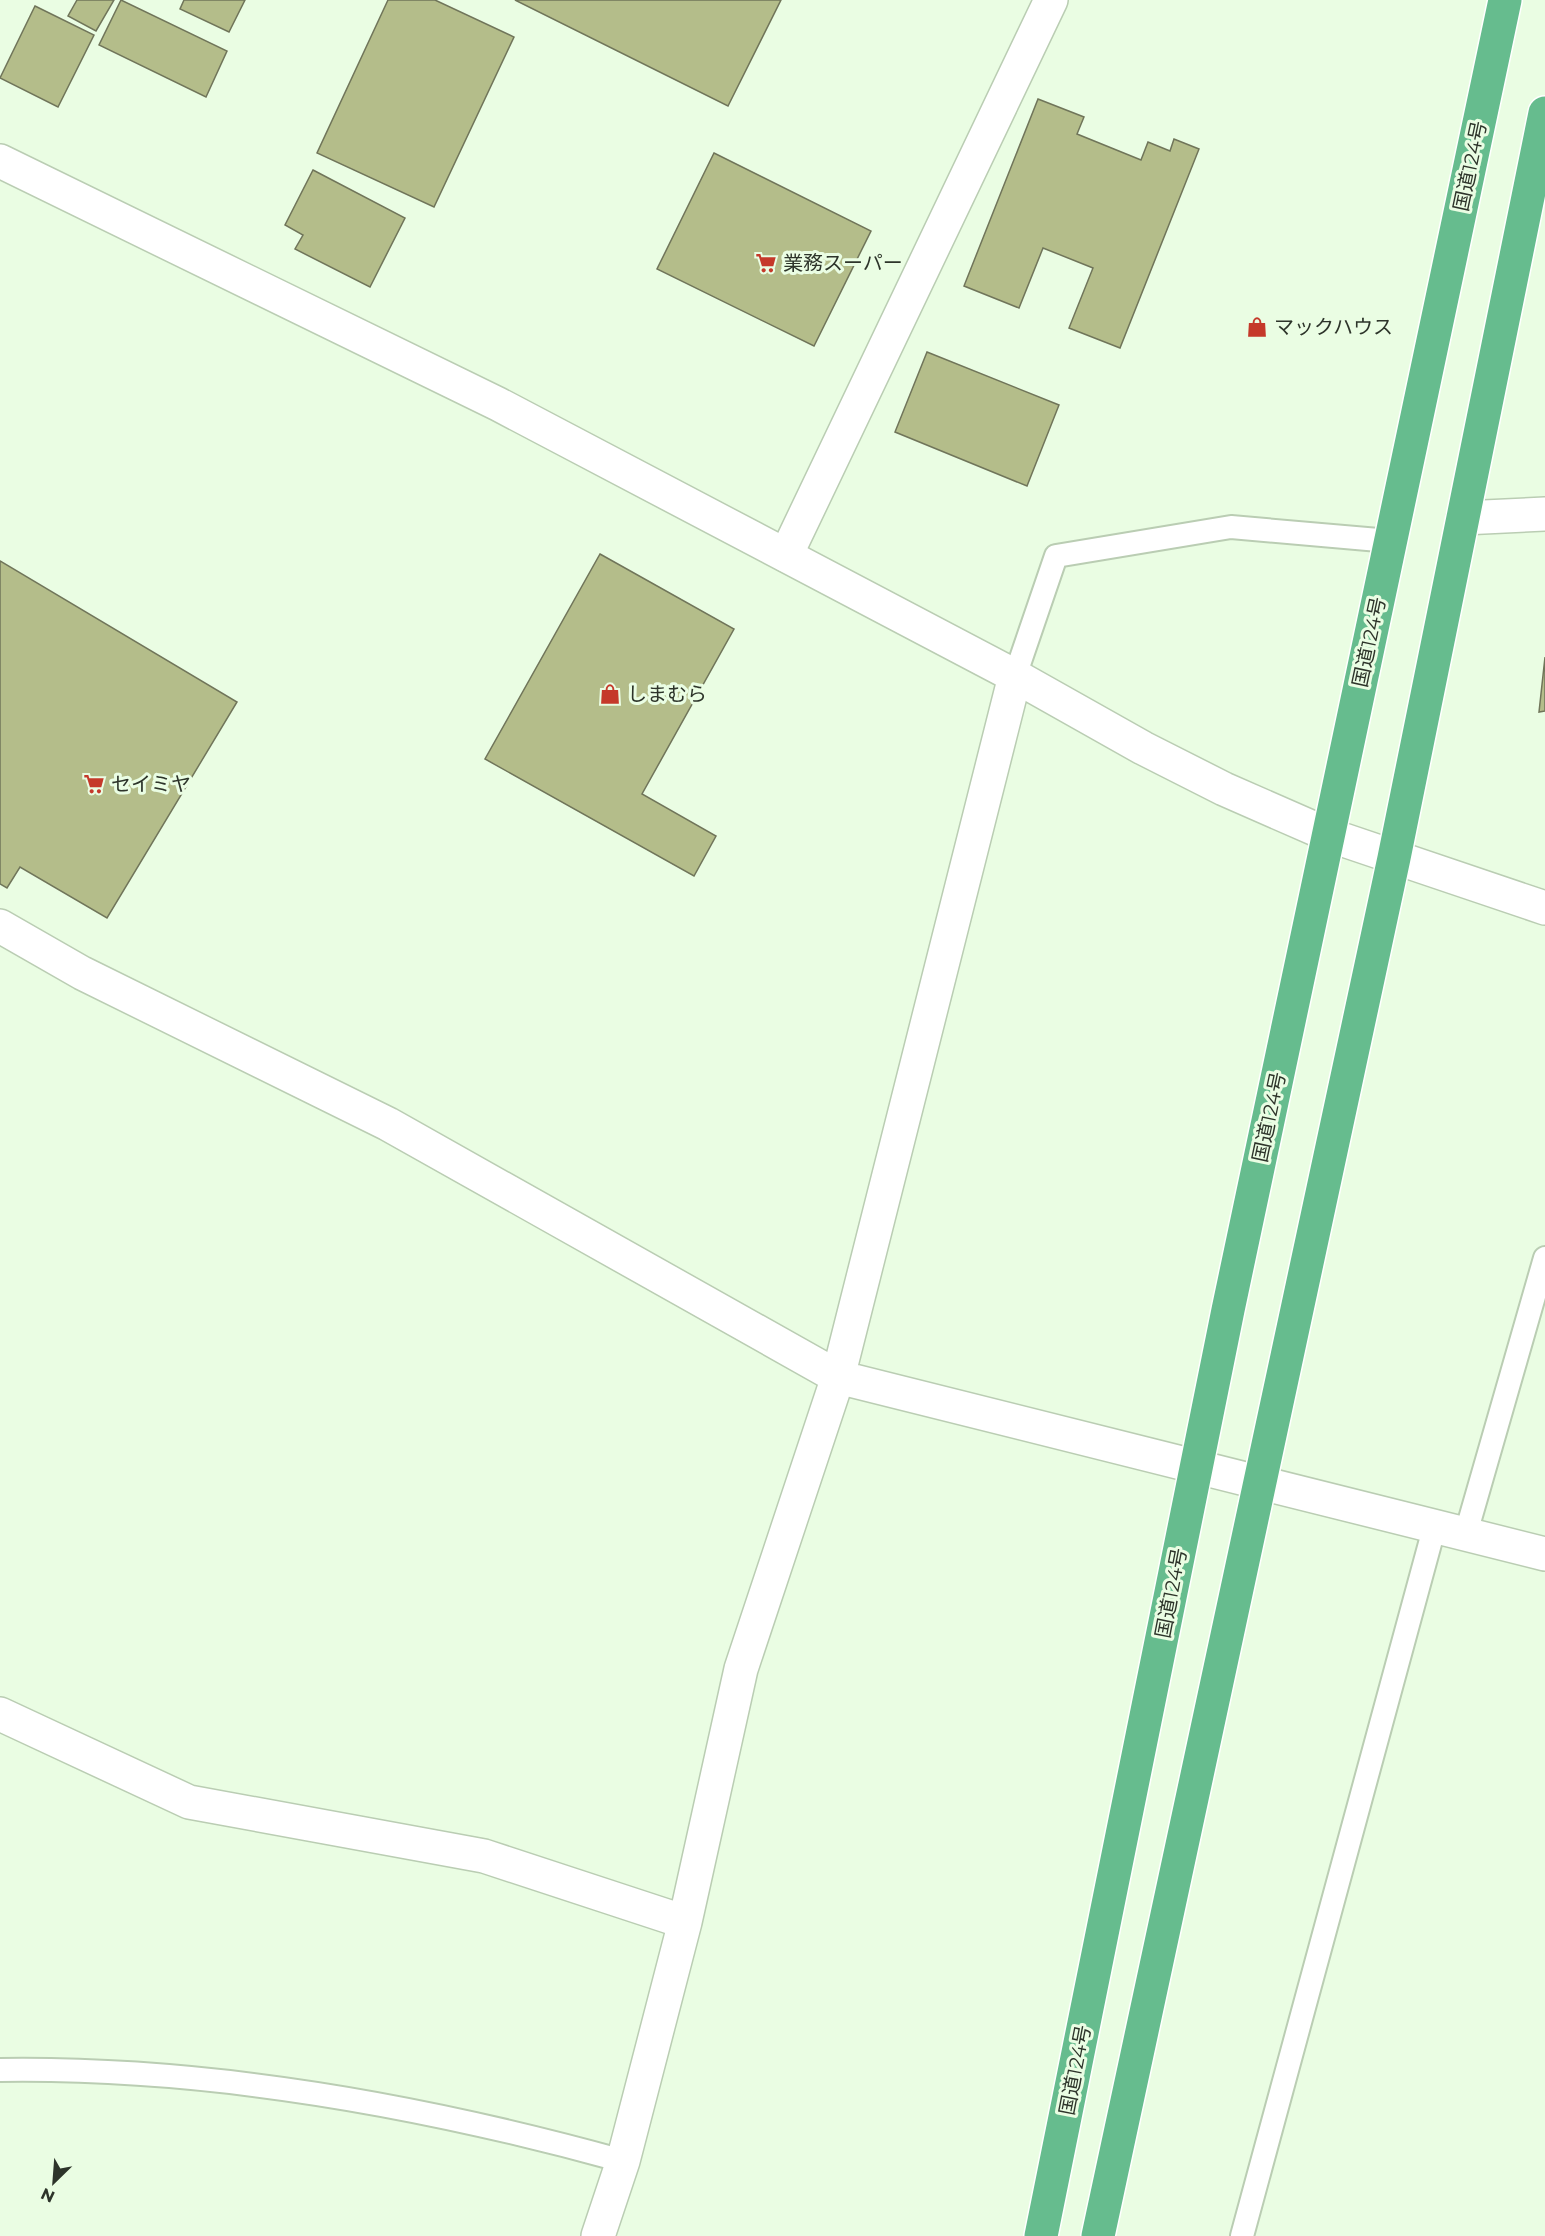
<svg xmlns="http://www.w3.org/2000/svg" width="1545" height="2236" viewBox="0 0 1545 2236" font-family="Montserrat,'Noto Sans JP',sans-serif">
	<rect width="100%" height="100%" fill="#eafde3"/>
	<path fill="#b4bd8a" stroke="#70755a" stroke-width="1.5" d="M 77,0 L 114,0 L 96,31 L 68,16 Z
		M 121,0 L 227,51 L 206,97 L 99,45 Z
		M 184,0 L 245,0 L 229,32 L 180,9 Z
		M 388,0 L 435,0 L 514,37 L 434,207 L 317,153 Z
		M 515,0 L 781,0 L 728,106 Z
		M 35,6 L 94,35 L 58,107 L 0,78 Z
		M 1038,99 L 1084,117 L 1077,134 L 1141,160 L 1148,142 L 1170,151 L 1174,139 L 1199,149 L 1120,348 L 1069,328 L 1093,268 L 1043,248 L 1019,308 L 964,286 Z
		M 714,153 L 871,231 L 814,346 L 657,269 Z
		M 313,170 L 405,218 L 370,287 L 295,249 L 303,235 L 285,225 Z
		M 927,352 L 1059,405 L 1027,486 L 895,432 Z
		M 600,554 L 734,629 L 642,794 L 716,836 L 694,876 L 485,759 Z
		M 0,561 L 237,702 L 107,918 L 20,867 L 7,888 L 0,884 Z
		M 1545,657 L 1545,711 L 1539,712 Z"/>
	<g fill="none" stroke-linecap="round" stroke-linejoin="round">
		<g stroke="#bacdb3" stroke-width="26">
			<path id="lane" d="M 1015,676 L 1056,556 L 1231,527 L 1390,541
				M 1466,1533 L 1545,1258
				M 0,2070 C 210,2067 421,2105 623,2161
				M 1242,2236 L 1435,1525"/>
		</g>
		<g stroke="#bacdb3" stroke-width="36">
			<path id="street" d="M 1463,518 L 1545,514
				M 786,555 L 1051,0
				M 0,926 L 82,973 L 388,1124 L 838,1377 L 1545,1554
				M 0,1714 L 189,1802 L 484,1856 L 685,1922
				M 598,2236 L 623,2161 L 685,1922 L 741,1669 L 838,1377 L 1015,676"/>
		</g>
		<g stroke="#bacdb3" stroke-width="36">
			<path id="secondary" d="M 0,161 L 498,404 L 1015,676 L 1143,748 L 1224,789 L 1329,835 L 1545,908"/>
		</g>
		<g stroke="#fff" stroke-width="36">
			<path id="highway" d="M 1041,2236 L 1228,1310 L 1505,0
				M 1098,2236 L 1394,858 L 1545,113"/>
		</g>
		<use href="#lane" stroke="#fff" stroke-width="22"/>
		<use href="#street" stroke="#fff" stroke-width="33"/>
		<use href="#secondary" stroke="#fff" stroke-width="33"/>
		<use href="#highway" stroke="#66bc8e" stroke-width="33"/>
	</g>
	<defs>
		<g id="supermarket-bare" transform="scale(1.62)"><path d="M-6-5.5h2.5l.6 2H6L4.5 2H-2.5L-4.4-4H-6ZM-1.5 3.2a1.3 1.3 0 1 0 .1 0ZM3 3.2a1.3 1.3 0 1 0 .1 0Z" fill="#c5392a" stroke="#eafde3" stroke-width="2.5" paint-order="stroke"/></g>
		<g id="shop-bare" transform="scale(1.62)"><path d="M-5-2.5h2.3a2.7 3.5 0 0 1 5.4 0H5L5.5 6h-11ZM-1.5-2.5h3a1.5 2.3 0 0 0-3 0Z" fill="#c5392a" stroke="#eafde3" stroke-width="2.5" paint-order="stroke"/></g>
	</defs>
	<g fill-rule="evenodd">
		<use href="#supermarket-bare" x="766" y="263"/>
		<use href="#shop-bare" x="1257" y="327"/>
		<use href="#shop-bare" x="610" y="694"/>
		<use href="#supermarket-bare" x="94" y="784"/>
	</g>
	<g text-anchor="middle" stroke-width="6" stroke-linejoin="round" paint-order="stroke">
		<g font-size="20" fill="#2d342a" stroke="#eafde3">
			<text transform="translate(1470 166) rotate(-78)" y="7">国道124号</text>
			<text transform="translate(1369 642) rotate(-78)" y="7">国道124号</text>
			<text transform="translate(1269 1117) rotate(-78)" y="7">国道124号</text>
			<text transform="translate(1171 1593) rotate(-79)" y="7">国道124号</text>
			<text transform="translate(1075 2070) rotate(-79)" y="7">国道124号</text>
		</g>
		<g font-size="20" fill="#2d342a" stroke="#eafde3" text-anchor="start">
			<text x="783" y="270">業務スーパー</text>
			<text x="1274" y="334">マックハウス</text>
			<text x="627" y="701">しまむら</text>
			<text x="111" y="791">セイミヤ</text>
		</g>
	</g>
	<g transform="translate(54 2182) rotate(205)" stroke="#eafde3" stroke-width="4.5" paint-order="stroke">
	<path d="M0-4.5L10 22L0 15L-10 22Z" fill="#2d342a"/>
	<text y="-9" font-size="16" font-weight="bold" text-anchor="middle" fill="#2d342a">N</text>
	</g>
</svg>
